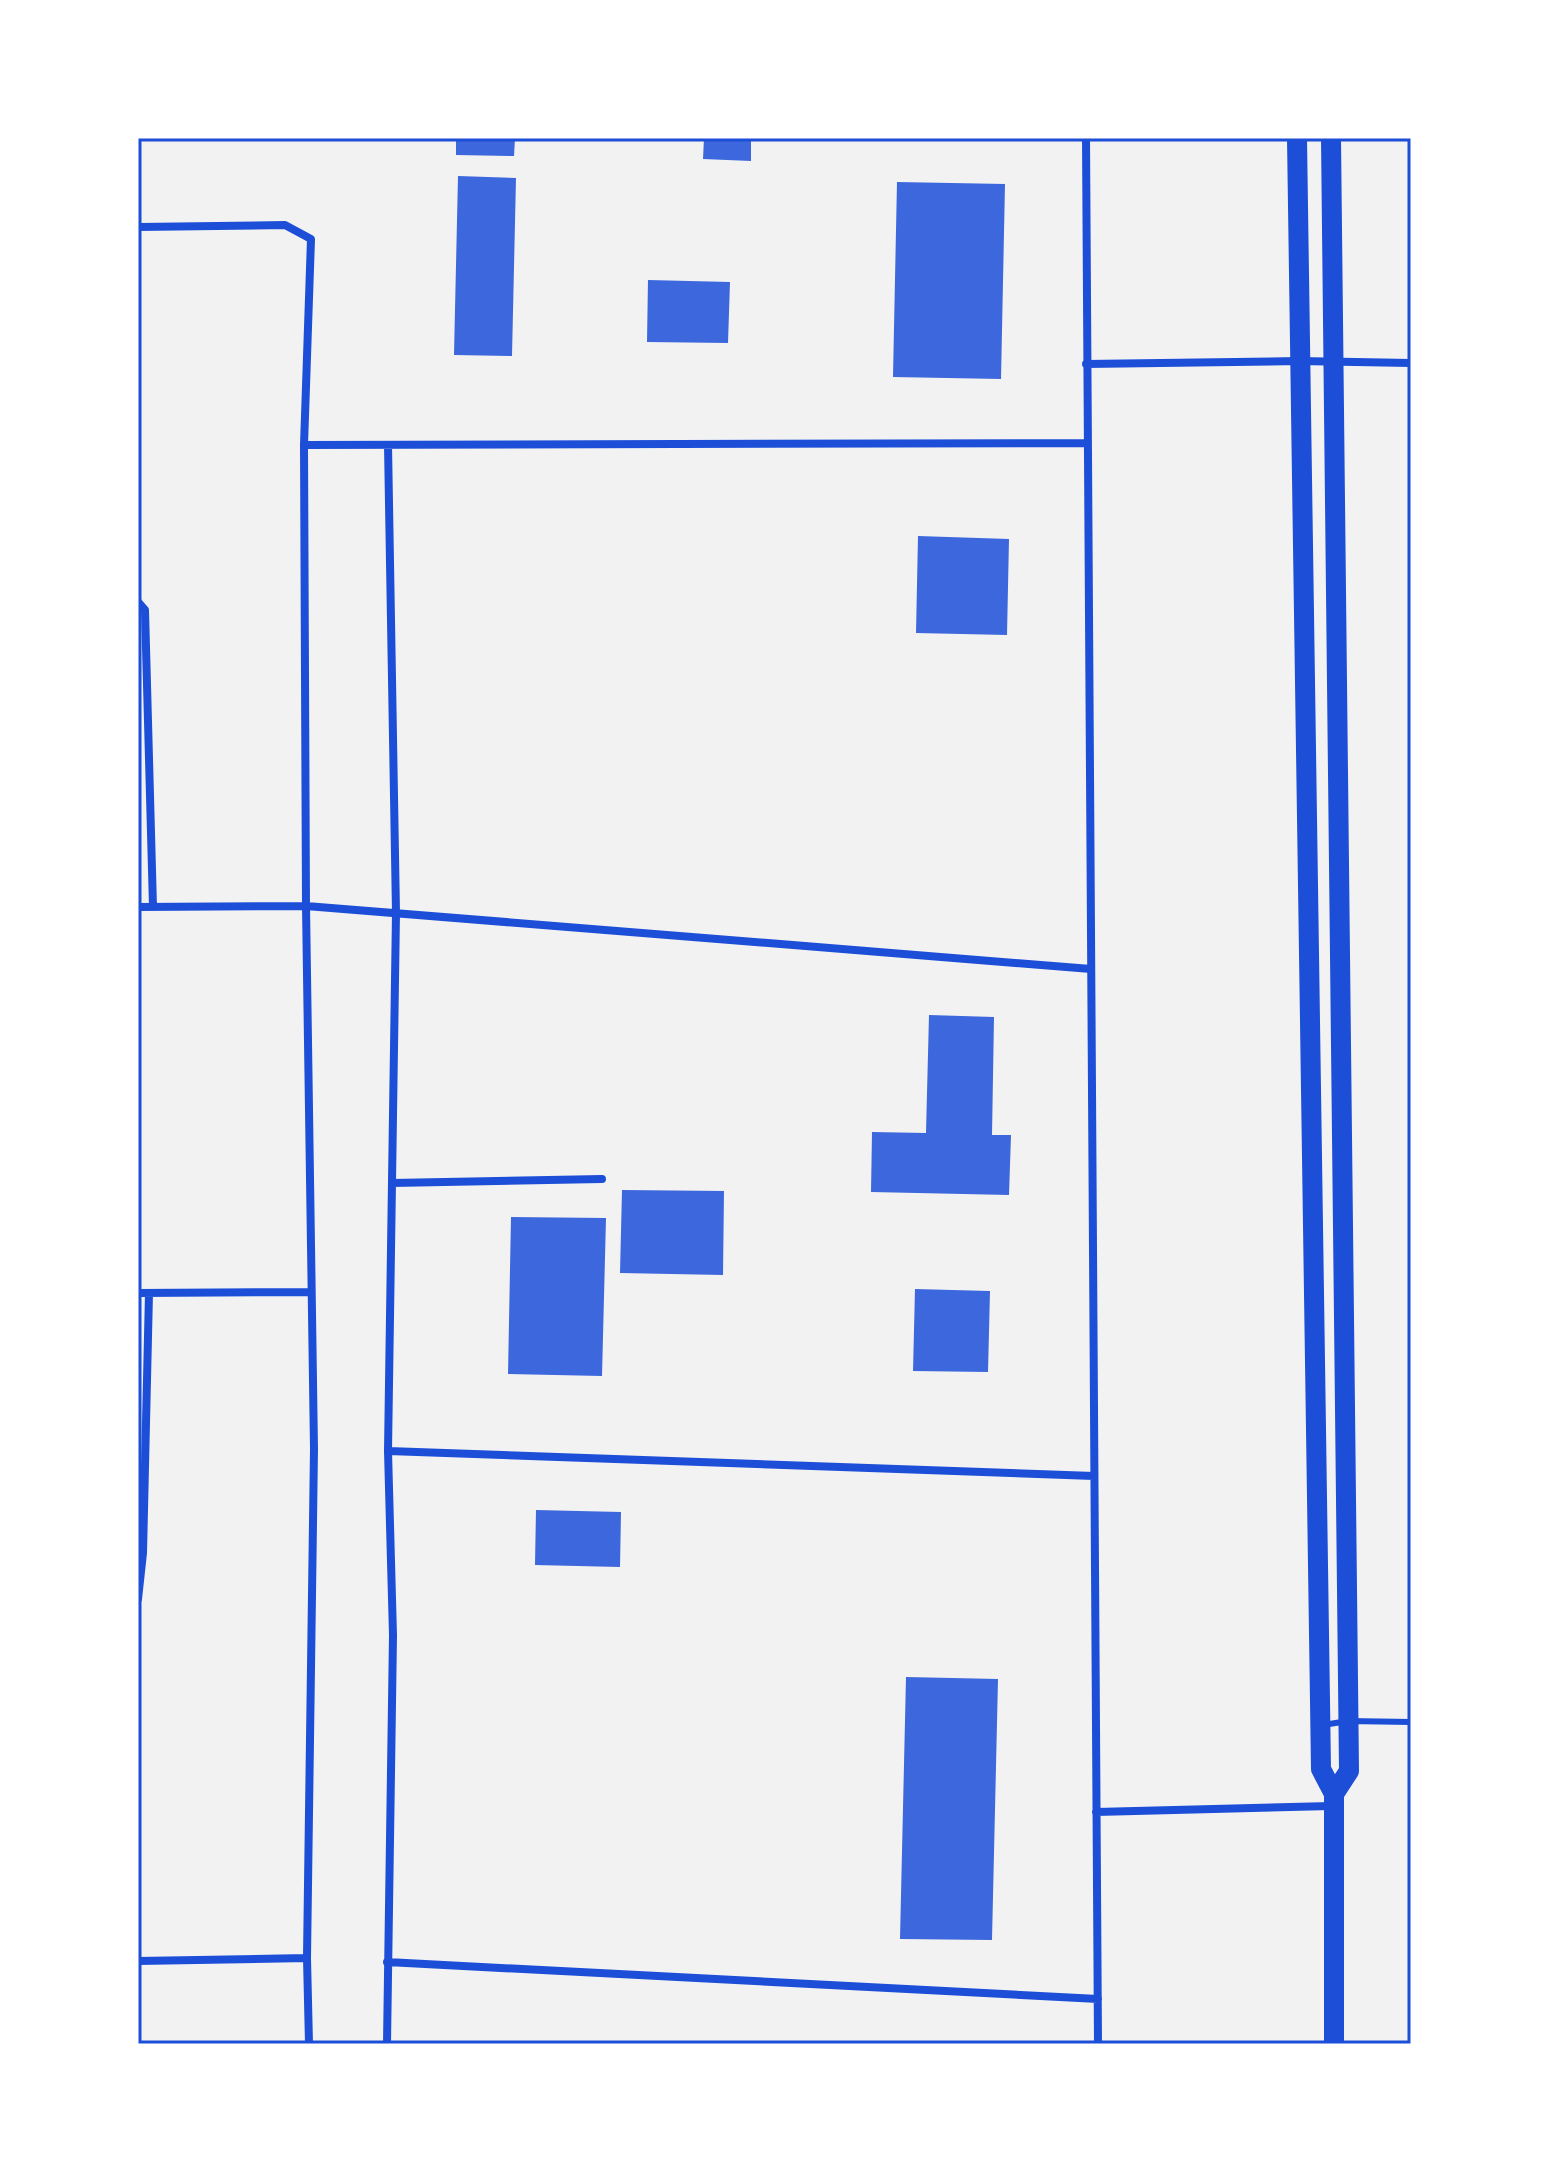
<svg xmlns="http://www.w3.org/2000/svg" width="1549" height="2182" viewBox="0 0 1549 2182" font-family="Raleway,sans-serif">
	<rect width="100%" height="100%" fill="#f2f2f2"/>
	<path fill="#3d67dc" d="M 456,138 L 515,138 L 514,156 L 456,155 Z
		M 704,138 L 751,138 L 751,161 L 703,159 Z
		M 458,176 L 516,178 L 512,356 L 454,355 Z
		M 897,182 L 1005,184 L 1001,379 L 893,377 Z
		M 648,280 L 730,282 L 728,343 L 647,342 Z
		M 918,536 L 1009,539 L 1007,635 L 916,633 Z
		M 929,1015 L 994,1017 L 992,1135 L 1011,1135 L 1009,1195 L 871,1192 L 872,1132 L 926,1133 Z
		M 622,1190 L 724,1191 L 723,1275 L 620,1273 Z
		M 511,1217 L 606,1218 L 602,1376 L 508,1374 Z
		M 915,1289 L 990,1291 L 988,1372 L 913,1371 Z
		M 536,1510 L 621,1512 L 620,1567 L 535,1565 Z
		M 906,1677 L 998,1679 L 992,1940 L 900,1939 Z"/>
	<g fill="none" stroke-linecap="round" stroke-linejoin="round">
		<path stroke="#1d4ed8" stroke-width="6" d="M 1323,1725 L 1348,1721 L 1411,1722"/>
		<path stroke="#1d4ed8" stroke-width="8" d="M 1086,138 L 1098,2044
			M 138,227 L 285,225 L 311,239 L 304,445 L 306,906 L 314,1449 L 307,1958 L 309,2044
			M 1086,364 L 1299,361 L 1411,363
			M 304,445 L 1087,443
			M 138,602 L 145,610 L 153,907
			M 138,907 L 306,906 L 1091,969
			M 392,1183 L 602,1179
			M 138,1293 L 311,1292
			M 388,1451 L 1094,1476
			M 138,1599 L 143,1553 L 149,1293
			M 1096,1812 L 1331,1806
			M 138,1961 L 307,1958
			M 387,1962 L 1098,1999
			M 387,2044 L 393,1635 L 388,1451 L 396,913 L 388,445"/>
		<path stroke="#1d4ed8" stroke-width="20" d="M 1297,138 L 1321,1769 L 1334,1794 L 1334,2044
			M 1331,138 L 1349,1771 L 1334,1794"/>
	</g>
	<rect width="1549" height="2182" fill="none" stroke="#ffffff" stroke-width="280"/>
	<rect x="140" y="140" width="1269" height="1902" fill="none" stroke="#1d4ed8" stroke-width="3"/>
</svg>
